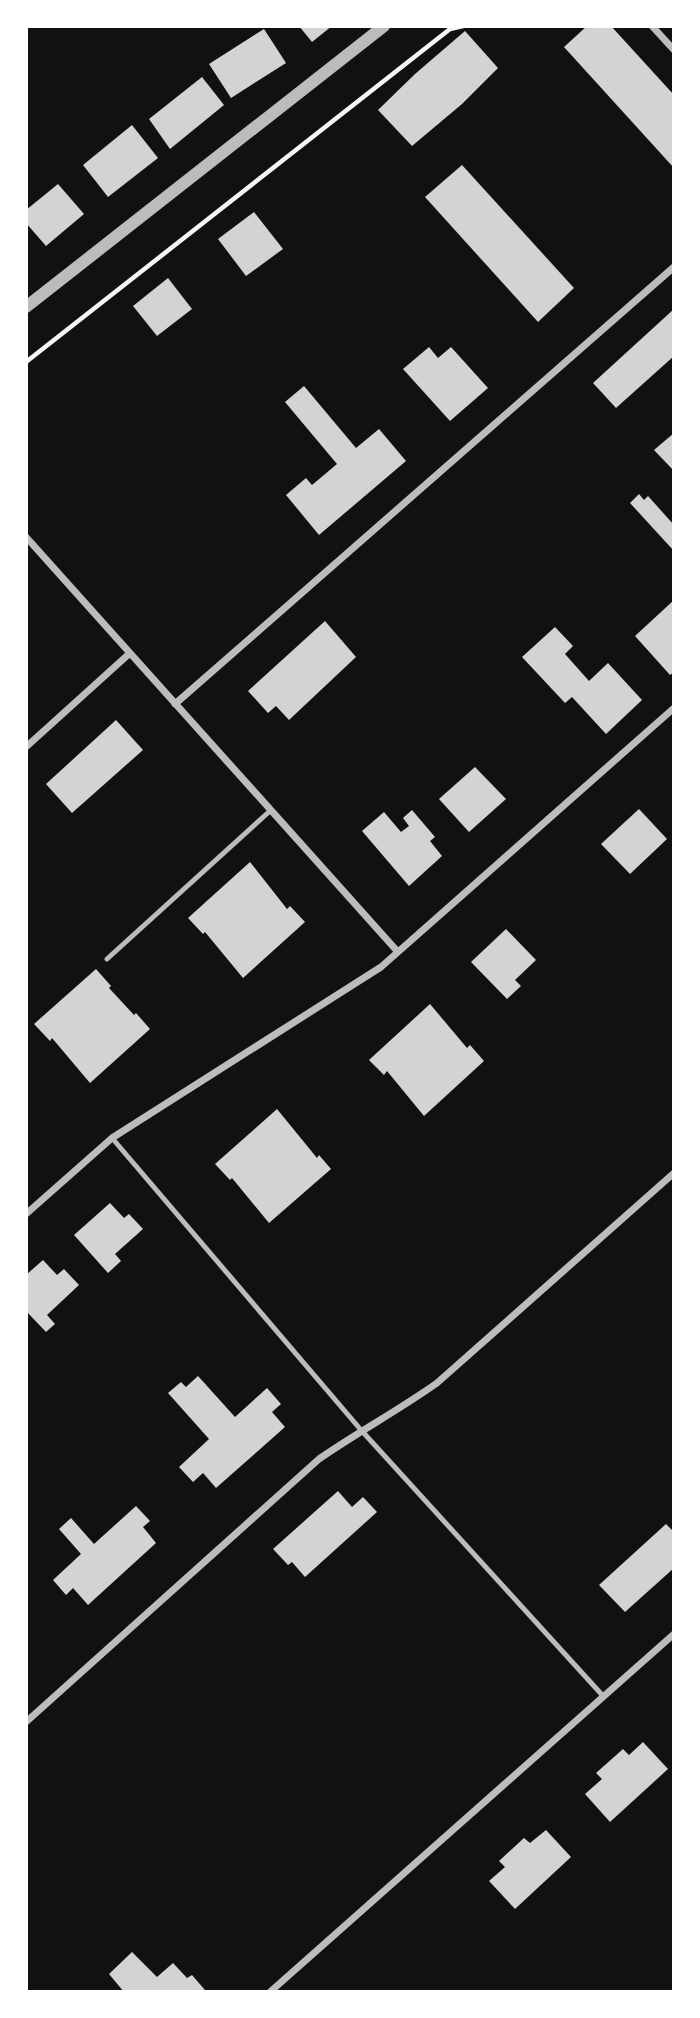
<svg xmlns="http://www.w3.org/2000/svg" width="700" height="2018" viewBox="0 0 700 2018" font-family="'Noto Sans',sans-serif">
	<rect width="100%" height="100%" fill="#111"/>
	<path fill="#d3d3d3" d="M 299,26 L 332,26 L 312,42 Z
		M 587,26 L 611,26 L 674,95 L 674,168 L 564,47 Z
		M 264,29 L 286,63 L 231,98 L 209,64 Z
		M 465,31 L 498,68 L 462,104 L 412,146 L 378,110 L 415,74 Z
		M 202,77 L 224,105 L 170,149 L 149,119 Z
		M 132,125 L 158,158 L 108,197 L 83,165 Z
		M 462,165 L 574,288 L 538,322 L 425,197 Z
		M 58,184 L 84,214 L 46,246 L 26,223 L 26,210 Z
		M 254,212 L 283,249 L 246,276 L 218,239 Z
		M 168,278 L 192,309 L 157,336 L 133,306 Z
		M 674,309 L 674,356 L 616,408 L 593,383 Z
		M 429,347 L 438,358 L 451,347 L 488,388 L 450,421 L 403,369 Z
		M 304,386 L 356,448 L 379,429 L 406,461 L 319,535 L 286,495 L 306,478 L 312,485 L 337,464 L 285,402 Z
		M 674,433 L 674,471 L 654,450 Z
		M 639,494 L 644,500 L 648,496 L 674,525 L 674,551 L 630,503 Z
		M 674,600 L 674,672 L 670,675 L 635,636 Z
		M 325,621 L 356,657 L 289,720 L 276,706 L 268,713 L 248,691 Z
		M 555,627 L 573,646 L 565,654 L 589,681 L 608,663 L 642,700 L 606,734 L 572,697 L 565,703 L 522,657 Z
		M 116,720 L 143,750 L 72,813 L 46,784 Z
		M 475,767 L 506,799 L 469,832 L 439,799 Z
		M 639,809 L 667,839 L 630,874 L 601,844 Z
		M 412,810 L 435,837 L 430,841 L 442,856 L 409,886 L 362,831 L 384,812 L 401,832 L 409,826 L 403,818 Z
		M 250,862 L 287,909 L 290,906 L 305,922 L 243,978 L 205,932 L 203,934 L 188,918 Z
		M 506,929 L 536,960 L 515,980 L 521,986 L 507,999 L 471,962 Z
		M 96,969 L 111,986 L 109,988 L 134,1015 L 136,1013 L 150,1029 L 90,1083 L 52,1038 L 50,1041 L 34,1024 Z
		M 430,1004 L 467,1048 L 470,1045 L 484,1061 L 424,1116 L 387,1071 L 384,1075 L 369,1060 Z
		M 277,1109 L 317,1158 L 319,1155 L 331,1169 L 269,1223 L 232,1178 L 230,1180 L 215,1164 Z
		M 110,1203 L 124,1218 L 129,1214 L 143,1229 L 115,1254 L 121,1261 L 108,1273 L 74,1235 Z
		M 43,1260 L 57,1275 L 64,1269 L 79,1285 L 47,1315 L 55,1324 L 46,1332 L 26,1311 L 26,1275 Z
		M 198,1376 L 235,1417 L 267,1388 L 281,1404 L 272,1412 L 285,1427 L 216,1488 L 203,1473 L 193,1482 L 179,1467 L 209,1439 L 168,1393 L 181,1382 L 186,1387 Z
		M 338,1491 L 352,1507 L 363,1497 L 377,1512 L 305,1577 L 292,1562 L 288,1565 L 273,1549 Z
		M 136,1506 L 150,1521 L 143,1527 L 156,1543 L 88,1605 L 73,1588 L 66,1595 L 53,1580 L 81,1554 L 59,1529 L 71,1518 L 94,1544 Z
		M 666,1524 L 674,1532 L 674,1568 L 625,1612 L 599,1585 Z
		M 643,1742 L 668,1769 L 610,1822 L 585,1794 L 602,1779 L 596,1773 L 623,1749 L 629,1755 Z
		M 546,1830 L 571,1857 L 515,1909 L 489,1881 L 505,1867 L 499,1861 L 512,1849 L 524,1838 L 530,1843 Z
		M 132,1952 L 157,1977 L 173,1963 L 187,1978 L 192,1975 L 205,1990 L 124,1992 L 109,1974 Z"/>
	<g fill="none" stroke-linecap="round" stroke-linejoin="round">
		<path stroke="#f5f5f5" stroke-width="4.5" d="M 26,362 L 450,29 L 463,26"/>
		<path stroke="#bcbcbc" stroke-width="5" d="M 107,959 L 271,810
			M 112,1138 L 361,1430 L 604,1697"/>
		<path stroke="#bcbcbc" stroke-width="7" d="M 652,26 L 674,50
			M 26,537 L 398,952
			M 175,704 L 674,267
			M 26,747 L 130,653
			M 26,1214 L 112,1138 L 381,967 L 674,708
			M 26,1722 L 319,1459 C 358,1432 399,1410 437,1383 L 674,1173
			M 270,1992 L 674,1634"/>
		<path stroke="#bcbcbc" stroke-width="12" d="M 26,307 L 384,26"/>
	</g>
	<rect width="700" height="2018" fill="none" stroke="#ffffff" stroke-width="56"/>
</svg>
